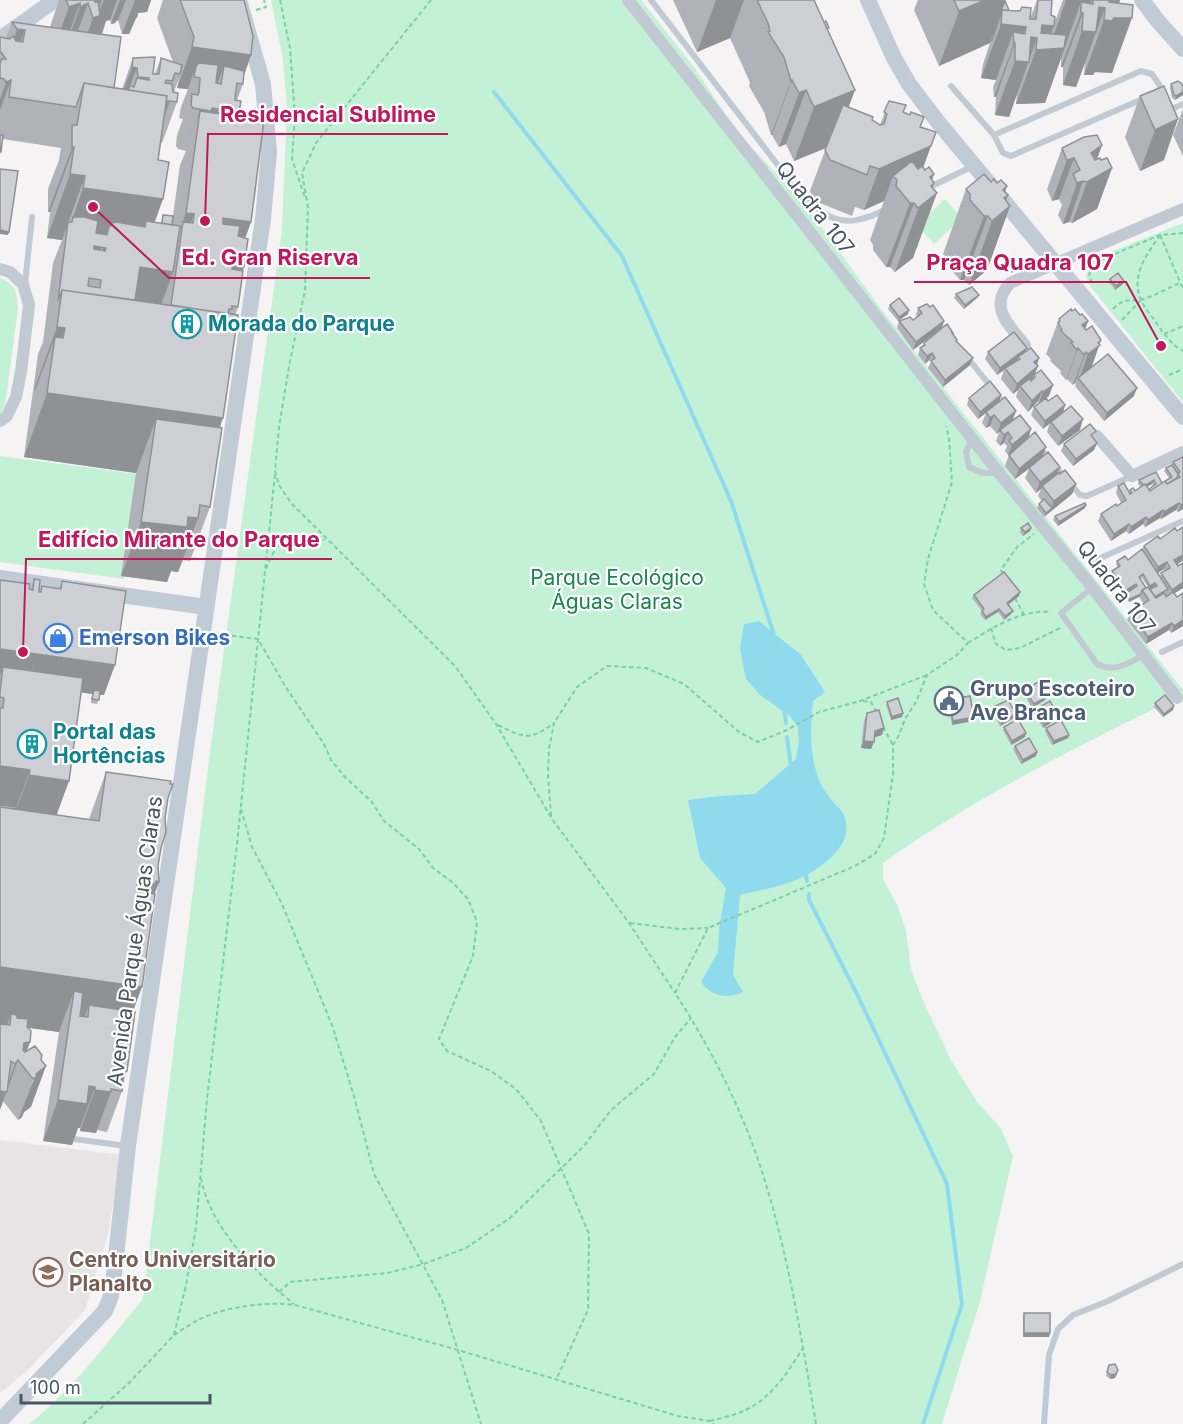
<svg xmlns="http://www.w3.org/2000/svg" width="1183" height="1424" viewBox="0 0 1183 1424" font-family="Inter,sans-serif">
	<rect width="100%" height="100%" fill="#f5f3f3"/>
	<path fill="#e6e4e5" d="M 0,1140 L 121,1155 L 108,1234 L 85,1310 L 27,1371 L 0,1393 Z"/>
	<path fill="#c3f1d5" d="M 271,0 L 641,0 L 694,67 L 738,133 L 804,203 L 881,309 L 1183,690 L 1183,695 L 1178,697 C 1077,746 975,798 883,863 L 883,879 L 898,907 L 906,931 L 911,969 L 923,1001 L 951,1060 L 977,1102 L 1000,1127 L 1013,1156 L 980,1301 L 942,1424 L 29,1424 C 72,1391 108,1341 143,1299 L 209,759 L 282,229 L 287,108 L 283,60 Z
		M 945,199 L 962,218 L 934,244 L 917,225 Z
		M 1183,223 L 1183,402 L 1090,286 L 1086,277 L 1090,263 L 1098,257 Z
		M 0,278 C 16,284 17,293 18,309 L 5,406 L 0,414 Z
		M 0,456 L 137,474 L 124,579 L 0,562 Z"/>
	<path fill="#90daee" d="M 759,621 L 801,655 L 825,692 L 813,701 C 811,725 809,750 817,774 C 819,782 825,792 830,798 C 834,804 841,809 844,815 C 858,849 810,876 785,884 C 770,889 755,891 740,895 L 733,975 L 743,992 C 728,1000 711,996 701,982 L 718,952 L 719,928 L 726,888 L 700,858 L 688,800 L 719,796 L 755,794 L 796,759 L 799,740 L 798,727 L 790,716 L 760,695 L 746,679 L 740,648 L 744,624 Z"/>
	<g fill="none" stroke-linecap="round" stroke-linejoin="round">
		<path stroke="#90daee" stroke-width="4" d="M 494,92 L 622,256 L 731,501 L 774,635
			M 784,708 L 786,723
			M 787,737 L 791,767
			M 805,869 L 807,881
			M 809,894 L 809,900 L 857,994 L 947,1184 L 962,1304 L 923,1424"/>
		<path stroke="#7ad0a6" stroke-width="2" stroke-dasharray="4.5 3" stroke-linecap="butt" d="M 280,0 L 290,48 L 295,117 L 292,159 L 305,198
			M 431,0 L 316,143 L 302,173 L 308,207 L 305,290 L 290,361 L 279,427 L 275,471 L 279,485 L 291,503 L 455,666 L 496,724 L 552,819 L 629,923 L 675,993
			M 256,10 L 266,7 L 264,0
			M 1160,235 C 1147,254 1130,276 1141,300 C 1145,309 1152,316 1157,324 C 1164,334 1172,345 1183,351
			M 1160,235 L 1183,289
			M 1092,283 L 1089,275 L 1093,263 L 1160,235 L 1183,233
			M 1113,309 C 1127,295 1129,303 1144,299 C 1156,295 1168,288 1180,283
			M 1122,320 L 1141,300
			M 1164,334 L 1183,326
			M 1169,375 L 1183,369
			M 266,569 C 277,538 293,528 325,540
			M 1003,574 L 1001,570 L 1017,547 L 1034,534
			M 1015,598 L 1024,615
			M 991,628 L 996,644 L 1006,650 L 1020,648 L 1060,628
			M 217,634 L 258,639 L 285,686 L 324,744 L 331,760 L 344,776 L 372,802 L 384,821 L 419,849 L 433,868 L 452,882 L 468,899 L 477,922 L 473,956 L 439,1039 L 447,1051 L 491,1071 L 516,1089 L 541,1121 L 589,1234 L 588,1310 L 556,1380
			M 968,643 C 992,628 1021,609 1051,612
			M 863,701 L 871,702 L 876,711
			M 498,725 C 524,738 530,741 554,723
			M 883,727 L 893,745
			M 241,809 L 252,847 L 282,904 L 332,1025 L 354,1096 L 374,1174 L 442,1300 L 481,1424
			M 551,816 L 548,774 L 549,749 L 554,723 L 577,687 L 607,666 L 646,668 L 684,684 L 739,732 L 758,742 L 787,730 L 819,712 L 860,701 L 927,675
			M 630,923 L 679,929 L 708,928
			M 201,1178 C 210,1227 256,1274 294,1304
			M 279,1292 L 290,1282 L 387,1273 L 424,1264 L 466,1248 L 510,1218 L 584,1146 L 611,1110 L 654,1074 L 675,1037 L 691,1018
			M 174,1335 C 182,1330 190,1324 198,1320 C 223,1307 268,1301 295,1305 L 458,1350 L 678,1416 L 710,1421 L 714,1424
			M 710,1421 C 721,1418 735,1415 746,1410 C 772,1397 788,1372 803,1348
			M 83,1424 L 129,1383 L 174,1335 L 186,1285 L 196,1227 L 207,1099 L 237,844 L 275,474
			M 816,1424 C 802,1341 789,1258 764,1178 C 744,1113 712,1050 675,993 L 708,928 L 855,866 L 875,854 L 884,838 L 893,774 L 893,745 L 899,735 L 905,719 L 916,702 L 927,675 L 957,655 L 968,643 L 933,610 L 924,584 L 928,559 L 952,482 L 949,438 L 946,426"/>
		<path stroke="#c1cad2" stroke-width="6" d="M 651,0 L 794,186 C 827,220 841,232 887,209
			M 951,86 L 994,135 L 1141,71 L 1152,74 L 1164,92
			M 1167,111 L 1183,104
			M 994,135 L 1003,153 L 1011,156 L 1145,98
			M 928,188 L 973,166
			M 25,284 L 32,217
			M 968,358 L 1006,406
			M 972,439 L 966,452 L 969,467 L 983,473 L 999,473
			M 1039,447 L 1080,495 L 1087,496 L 1132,476
			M 1094,561 L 1183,521
			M 1092,588 L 1061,613 L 1097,664 C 1115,673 1129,663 1144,655
			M 1162,652 L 1183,642
			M 66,1138 L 127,1146
			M 1044,1424 L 1049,1355 L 1058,1329 L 1073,1315 L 1108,1301 L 1183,1264"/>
		<path stroke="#c1cad2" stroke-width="12" d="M 628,0 L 999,473 L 1092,587 L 1177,698
			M 0,269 L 10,272 L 23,284 L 29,305 L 21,372 L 16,397 L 7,416 L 0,421
			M 1025,345 C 1009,325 988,307 1010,283 L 1183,209
			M 1097,436 L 1132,476 L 1183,452"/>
		<path stroke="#c1cbd6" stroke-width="16" d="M 868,0 L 894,58 L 909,84 L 938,122 L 1183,417
			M 1142,0 L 1157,20 L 1183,49
			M 0,39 L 55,0
			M 0,578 L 206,607
			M 0,1421 L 105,1311 L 111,1296 L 114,1275 L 128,1146 L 263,219 L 269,152 L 263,84 L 239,0"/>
	</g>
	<path fill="#b0b2b7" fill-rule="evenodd" d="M 59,0 L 151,0 L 147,12 L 138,13 L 137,18 L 136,18 L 129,34 L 122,34 L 118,20 L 116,21 L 115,23 L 111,24 L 110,20 L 106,21 L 102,34 L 114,88 L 122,89 L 133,58 L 153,74 L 155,74 L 161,58 L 173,62 L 157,18 L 163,0 L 244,0 L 251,55 L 243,78 L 243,84 L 237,100 L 237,116 L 251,222 L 245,238 L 243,271 L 238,307 L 235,315 L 210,507 L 190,561 L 183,560 L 178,572 L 171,571 L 167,582 L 121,576 L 136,473 L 24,457 L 38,354 L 43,342 L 53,263 L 62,240 L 47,238 L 50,212 L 48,212 L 48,189 L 59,160 L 61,148 L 3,139 L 0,154 L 0,37 L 6,38 L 12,22 L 50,27 ZM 179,78 L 177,88 L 188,89 L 181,107 L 179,118 L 183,119 L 177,135 L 176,146 L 178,149 L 186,151 L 180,165 L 173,216 L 163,215 L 161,223 L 155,222 L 158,160 L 161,143 L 162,143 L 177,102 L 174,92 Z
		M 673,0 L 814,0 L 828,31 L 848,108 L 880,125 L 889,101 L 920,127 L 936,132 L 923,168 L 925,170 L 934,174 L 932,180 L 934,183 L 913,258 L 895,272 L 890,267 L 886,267 L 873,250 L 873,245 L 870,240 L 884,201 L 864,210 L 855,207 L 852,216 L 815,201 L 810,191 L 826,148 L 794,161 L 786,144 L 779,147 L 772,135 L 771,135 L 764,112 L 749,86 L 750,83 L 748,78 L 730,38 L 697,52 Z
		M 918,0 L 1005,0 L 1009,10 L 1030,19 L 1037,0 L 1052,0 L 1051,15 L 1054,24 L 1063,0 L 1120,0 L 1119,3 L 1112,73 L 1095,72 L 1093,75 L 1084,75 L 1085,63 L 1076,87 L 1063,85 L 1063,67 L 1061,67 L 1061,58 L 1045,103 L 1016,104 L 1017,93 L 1009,117 L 995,115 L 996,97 L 994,97 L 993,87 L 996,80 L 981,78 L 983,64 L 990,43 L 939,66 L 914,10 Z
		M 1171,84 L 1183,87 L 1183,95 L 1175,100 L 1172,98 L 1170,88 Z
		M 1164,86 L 1164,160 L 1140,171 L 1125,137 L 1140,96 Z
		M 1183,109 L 1183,156 L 1173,135 Z
		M 1102,145 L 1097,159 L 1101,160 L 1112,168 L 1097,209 L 1072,223 L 1069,222 L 1063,224 L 1058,215 L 1062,205 L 1059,199 L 1052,201 L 1047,189 L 1062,148 Z
		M 991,182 L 1007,186 L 1005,192 L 1008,195 L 1006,201 L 1010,206 L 987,270 L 969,285 L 964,280 L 960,280 L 946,264 L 947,259 L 943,254 L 966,189 Z
		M 1110,279 L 1123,284 L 1115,290 L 1109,282 Z
		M 956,294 L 977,298 L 964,309 L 954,298 Z
		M 890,305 L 908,314 L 898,321 L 888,309 Z
		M 930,307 L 942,328 L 913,350 L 897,328 L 899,321 L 913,320 L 917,317 L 916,315 L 918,308 Z
		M 1072,311 L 1080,315 L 1088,321 L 1085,329 L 1101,340 L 1091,367 L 1134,396 L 1104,421 L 1075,386 L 1076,384 L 1075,383 L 1073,385 L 1067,379 L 1066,380 L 1060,373 L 1061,371 L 1050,361 L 1051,359 L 1046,354 L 1059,319 Z
		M 953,334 L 957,342 L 973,358 L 970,365 L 943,387 L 928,368 L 931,362 L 929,360 L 925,364 L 918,355 L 920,348 L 922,347 L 924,343 Z
		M 988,352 L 1025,352 L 1039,358 L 1035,375 L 1049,396 L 1039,403 L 1038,401 L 1028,412 L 1016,397 L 1018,390 L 1013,394 L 1001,379 L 1004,370 L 997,375 L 985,359 Z
		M 969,398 L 999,401 L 1013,420 L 1031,429 L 1028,438 L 1043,457 L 1057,474 L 1060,474 L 1076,484 L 1072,494 L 1044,517 L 1037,508 L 1039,504 L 1042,501 L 1038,496 L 1041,489 L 1036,493 L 1025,478 L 1029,469 L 1015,479 L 1005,466 L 1009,455 L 1016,449 L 1008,455 L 1005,451 L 1007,446 L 1004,443 L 1000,446 L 996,441 L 1000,431 L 997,434 L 990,426 L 986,428 L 982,423 L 986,413 L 978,419 L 967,405 Z
		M 1048,401 L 1065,405 L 1063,412 L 1080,430 L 1058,446 L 1047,432 L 1050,422 L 1043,429 L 1031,415 L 1034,407 Z
		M 1093,438 L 1097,443 L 1094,450 L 1073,466 L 1061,451 L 1064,444 Z
		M 1183,457 L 1183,509 L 1178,512 L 1176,510 L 1161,519 L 1160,518 L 1145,527 L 1143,524 L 1129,534 L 1126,531 L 1111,541 L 1098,521 L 1101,514 L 1121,503 L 1116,493 L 1118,486 L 1129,492 L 1130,490 L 1135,491 L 1140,487 L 1138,483 L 1139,480 L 1156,472 L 1162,483 L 1169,478 L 1164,471 L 1166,468 L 1172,465 L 1173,462 ZM 1152,484 L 1153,485 L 1149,489 L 1147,487 Z
		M 1086,505 L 1085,508 L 1058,526 L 1053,520 L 1055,516 Z
		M 1183,527 L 1183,562 L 1182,561 L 1177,564 L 1178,566 L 1183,563 L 1183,588 L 1174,593 L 1177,597 L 1183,593 L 1183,626 L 1171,633 L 1169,630 L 1146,644 L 1127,620 L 1130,613 L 1143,603 L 1139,597 L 1129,602 L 1125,597 L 1127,593 L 1134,588 L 1124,595 L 1111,575 L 1112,571 L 1118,568 L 1116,564 L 1117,561 L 1128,560 L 1142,549 L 1144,546 L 1177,531 ZM 1164,569 L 1165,571 L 1161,573 L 1160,577 L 1158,573 ZM 1142,578 L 1148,587 L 1146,588 L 1140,579 Z
		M 1021,528 L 1030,531 L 1023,536 L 1020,532 Z
		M 34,579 L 39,592 L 42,586 L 59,588 L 62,581 L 104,695 L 100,695 L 97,704 L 91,703 L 92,694 L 81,692 L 57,815 L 89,819 L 106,772 L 168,798 L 158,866 L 159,882 L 154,894 L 133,1011 L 122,1091 L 107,1132 L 97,1130 L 96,1133 L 80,1131 L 80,1128 L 78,1128 L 72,1145 L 43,1141 L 59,1032 L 28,1028 L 27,1051 L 35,1046 L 31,1107 L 24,1112 L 22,1117 L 18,1120 L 3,1101 L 0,1024 L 0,580 L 30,590 Z
		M 974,595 L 1019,596 L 1008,605 L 1011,614 L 1004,620 L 998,612 L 985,620 L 980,614 L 982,611 L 972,598 Z
		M 1025,690 L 1047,697 L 1045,700 L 1032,708 L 1024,694 Z
		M 949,700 L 974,717 L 973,721 L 952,725 L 948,704 Z
		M 887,702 L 903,713 L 902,717 L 891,720 L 886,705 Z
		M 1155,703 L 1174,706 L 1173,710 L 1163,717 L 1154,707 Z
		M 993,707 L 1014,718 L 1000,726 L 992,711 Z
		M 1036,709 L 1058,716 L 1057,719 L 1043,728 L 1034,713 Z
		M 867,713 L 882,735 L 875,737 L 871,749 L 861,748 L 864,721 Z
		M 1004,727 L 1025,737 L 1011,745 L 1003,730 Z
		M 1046,728 L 1069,735 L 1068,738 L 1052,745 L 1045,731 Z
		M 1015,746 L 1036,756 L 1021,764 L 1013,749 Z
		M 1024,1313 L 1049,1337 L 1023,1337 L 1023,1317 Z
		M 1109,1365 L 1117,1374 L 1115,1378 L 1110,1379 L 1106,1376 Z"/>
	<path fill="#909195" d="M 102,0 L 96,17 L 97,17 L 104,0 L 117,0 L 110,20 L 106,21 L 101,36 L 78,59 L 93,18 L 94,2 Z
		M 120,0 L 126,0 L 118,20 L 116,21 L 115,23 L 111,24 Z
		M 135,0 L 151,0 L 147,12 L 138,13 L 137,18 L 136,18 L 129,34 L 122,34 Z
		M 716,0 L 744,0 L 730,38 L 697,52 Z
		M 985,0 L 1005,0 L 990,40 L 992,40 L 990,43 L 939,66 L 959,11 Z
		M 1066,0 L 1092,0 L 1082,27 L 1083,13 L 1063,67 L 1061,67 L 1081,13 L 1081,2 L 1045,103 L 1016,104 L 1036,50 L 1037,38 L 1009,117 L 995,115 L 1015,61 L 1031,37 L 1042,25 L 1054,26 L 1045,49 L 1049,49 Z
		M 1107,0 L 1120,0 L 1112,21 L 1114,18 L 1132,18 L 1112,73 L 1095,72 L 1093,75 L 1084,75 L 1104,20 L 1105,8 L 1076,87 L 1063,85 L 1082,31 L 1099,7 Z
		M 80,3 L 65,44 L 54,48 L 69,7 Z
		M 88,3 L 73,44 L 65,48 L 80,7 Z
		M 1001,24 L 1026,27 L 1015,57 L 1015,43 L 996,97 L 994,97 L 1014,43 L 1013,33 L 996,80 L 981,78 Z
		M 17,29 L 25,30 L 10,71 L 3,70 Z
		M 192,47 L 251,55 L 241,84 L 221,84 L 224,66 L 214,93 L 200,78 L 196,66 L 188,89 L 177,88 Z
		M 132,67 L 137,68 L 121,108 L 117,108 Z
		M 175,73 L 165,103 L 170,101 L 155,142 L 164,103 Z
		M 11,80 L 0,110 L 0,99 L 6,82 Z
		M 792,80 L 772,135 L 771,135 L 791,81 Z
		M 806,90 L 786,144 L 779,147 L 799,93 Z
		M 855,90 L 835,144 L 794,161 L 814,107 Z
		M 1183,92 L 1183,95 L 1175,100 L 1176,96 Z
		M 212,108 L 218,109 L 203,150 L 200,111 L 185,151 L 200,110 Z
		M 217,112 L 239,112 L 224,153 L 202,153 Z
		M 1178,119 L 1164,160 L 1140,171 L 1155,130 Z
		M 936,132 L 916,187 L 897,180 L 893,176 L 884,201 L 864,210 L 879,169 L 909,155 Z
		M 1102,145 L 1089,181 L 1112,168 L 1097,209 L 1072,223 L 1087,182 L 1083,181 L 1069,222 L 1063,224 L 1077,183 L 1091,153 Z
		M 74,147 L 50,212 L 48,212 L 72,148 Z
		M 1074,158 L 1059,199 L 1052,201 L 1067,160 Z
		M 70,174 L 85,176 L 62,240 L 47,238 Z
		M 934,174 L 923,204 L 931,186 L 934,183 L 928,200 L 937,193 L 913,258 L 895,272 L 930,177 Z
		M 1007,186 L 995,218 L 1004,198 L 1008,195 L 1001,214 L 1010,206 L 987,270 L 969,285 L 1003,190 Z
		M 83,188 L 163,199 L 140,263 L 146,221 L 131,262 L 100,258 L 112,223 L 108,234 L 109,226 L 98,258 L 72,222 L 73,217 L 67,235 Z
		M 910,203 L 914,203 L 890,267 L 886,267 Z
		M 186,213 L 194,214 L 178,260 L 183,222 L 167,267 L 166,267 Z
		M 984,216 L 988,216 L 964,280 L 960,280 Z
		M 223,218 L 251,222 L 235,266 L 244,267 L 224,322 L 203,273 Z
		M 0,230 L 9,232 L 8,235 L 0,234 Z
		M 1020,266 L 1019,269 L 1011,273 L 1012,269 Z
		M 140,267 L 173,272 L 158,313 L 125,308 Z
		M 1124,281 L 1123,284 L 1115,290 L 1116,286 Z
		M 979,295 L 977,298 L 964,309 L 965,305 Z
		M 909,310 L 908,314 L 898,321 L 899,317 Z
		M 944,321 L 942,328 L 913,350 L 916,342 Z
		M 1088,321 L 1067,379 L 1066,380 L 1077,350 L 1082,325 Z
		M 57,327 L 65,328 L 51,366 L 55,337 L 35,391 L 35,387 Z
		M 1101,340 L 1089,375 L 1079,379 L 1088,354 Z
		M 1027,348 L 1024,355 L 1018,357 L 1017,360 L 1005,368 L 1004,370 L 997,375 L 1000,368 Z
		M 1086,352 L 1075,383 L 1073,385 L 1084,355 Z
		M 932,353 L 929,360 L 925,364 L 927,356 Z
		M 973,358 L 970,365 L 943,387 L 945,380 Z
		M 1039,358 L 1035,368 L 1038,366 L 1034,376 L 1034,375 L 1033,378 L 1021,388 L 1020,386 L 1018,390 L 1013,394 L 1017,384 L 1034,362 Z
		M 1053,385 L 1049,396 L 1039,403 L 1043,392 Z
		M 1137,388 L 1134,396 L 1104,421 L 1107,413 Z
		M 1042,391 L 1038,401 L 1028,412 L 1032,401 Z
		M 47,393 L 223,418 L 200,482 L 156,419 L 136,473 L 24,457 Z
		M 1001,395 L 999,403 L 978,419 L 980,412 Z
		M 1065,405 L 1063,413 L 1043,429 L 1045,421 Z
		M 1016,411 L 1012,422 L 997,434 L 1001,423 Z
		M 994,415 L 990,426 L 986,428 L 990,418 Z
		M 1083,419 L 1080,430 L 1058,446 L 1062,436 Z
		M 1031,429 L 1028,440 L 1008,455 L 1012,445 Z
		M 1008,432 L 1004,443 L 1000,446 L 1004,435 Z
		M 1097,443 L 1094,450 L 1073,466 L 1076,459 Z
		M 1046,447 L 1042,458 L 1015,479 L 1019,469 Z
		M 1060,467 L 1056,478 L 1042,486 L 1041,489 L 1036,493 L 1040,482 Z
		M 1154,480 L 1152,484 L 1142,490 L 1144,486 Z
		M 1076,484 L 1072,494 L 1050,512 L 1054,501 Z
		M 1179,503 L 1176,510 L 1161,519 L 1164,512 Z
		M 1183,504 L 1183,509 L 1178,512 L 1181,505 Z
		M 1086,505 L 1085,508 L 1058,526 L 1059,522 Z
		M 1052,508 L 1050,512 L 1044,517 L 1046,513 Z
		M 1163,510 L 1160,518 L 1145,527 L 1148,520 Z
		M 188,517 L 198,518 L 178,572 L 171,571 L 167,582 L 121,576 L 141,522 Z
		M 1146,517 L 1143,524 L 1129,534 L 1131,527 Z
		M 1129,524 L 1126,531 L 1111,541 L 1114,534 Z
		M 1031,528 L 1030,531 L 1023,536 L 1025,532 Z
		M 1183,555 L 1182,561 L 1172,568 L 1174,560 Z
		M 1167,562 L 1164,569 L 1155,575 L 1158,567 Z
		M 1183,582 L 1183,588 L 1169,597 L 1172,590 Z
		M 1155,583 L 1154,587 L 1149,589 L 1150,586 Z
		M 1136,584 L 1134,588 L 1124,595 L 1125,591 Z
		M 1020,592 L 1019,596 L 1005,607 L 1007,603 Z
		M 1141,594 L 1139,597 L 1129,602 L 1130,599 Z
		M 999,609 L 998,612 L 985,620 L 986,617 Z
		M 1013,611 L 1011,614 L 1004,620 L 1005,616 Z
		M 1183,620 L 1183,626 L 1171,633 L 1174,626 Z
		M 1172,623 L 1169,630 L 1146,644 L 1148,637 Z
		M 0,649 L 115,665 L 104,695 L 93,694 L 94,690 L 92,694 L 1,681 L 3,667 L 0,676 Z
		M 1047,697 L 1045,700 L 1032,708 L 1034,704 Z
		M 1174,706 L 1173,710 L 1163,717 L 1164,714 Z
		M 903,713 L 902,717 L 891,720 L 892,717 Z
		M 1016,714 L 1014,718 L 1000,726 L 1002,722 Z
		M 1058,716 L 1057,719 L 1043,728 L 1044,724 Z
		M 974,717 L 973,721 L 952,725 L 953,721 Z
		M 884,728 L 882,735 L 873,738 L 875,731 Z
		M 1026,733 L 1025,737 L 1011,745 L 1012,741 Z
		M 1069,735 L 1068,738 L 1052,745 L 1054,741 Z
		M 864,741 L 874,742 L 871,749 L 861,748 Z
		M 1037,752 L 1036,756 L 1021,764 L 1023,760 Z
		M 0,766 L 30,770 L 15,811 L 0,809 Z
		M 29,775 L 69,781 L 54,822 L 14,816 Z
		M 138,881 L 159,882 L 139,936 L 118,936 Z
		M 0,967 L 142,987 L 122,1041 L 88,1017 L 89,1005 L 78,1035 L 74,991 L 59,1032 L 10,1025 L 11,1014 L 7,1025 L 0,1024 Z
		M 30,1042 L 22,1065 L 18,1060 L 0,1110 L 0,1091 L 5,1092 L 15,1064 L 24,1043 Z
		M 46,1066 L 31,1107 L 24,1112 L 22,1117 L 18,1120 L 36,1074 Z
		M 121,1070 L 127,1071 L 120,1091 Z
		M 89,1086 L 95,1087 L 80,1128 L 78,1128 L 72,1145 L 43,1141 L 58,1100 Z
		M 95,1090 L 111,1092 L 96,1133 L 80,1131 Z
		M 1024,1333 L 1050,1333 L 1049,1337 L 1023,1337 Z
		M 1118,1370 L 1115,1378 L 1110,1379 L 1111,1375 Z"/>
	<path fill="#cdcfd5" stroke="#909195" stroke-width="1.5" fill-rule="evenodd" d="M 66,0 L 100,0 L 94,2 L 98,2 L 100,14 L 99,16 L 93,18 L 88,3 L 80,7 L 80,3 L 69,7 Z
		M 180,0 L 244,0 L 253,36 L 251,55 L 192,47 L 194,37 Z
		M 757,0 L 814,0 L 855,90 L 814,107 L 806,90 L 799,93 L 792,80 L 791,81 L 784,57 L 768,32 L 770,31 L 768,23 Z
		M 954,0 L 985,0 L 959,11 Z
		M 1038,0 L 1052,0 L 1051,15 L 1055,17 L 1054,26 L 1042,25 L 1041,33 L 1066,35 L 1064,48 L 1036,50 L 1037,38 L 1031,37 L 1029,62 L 1015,61 L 1015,43 L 1014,43 L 1013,32 L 1025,34 L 1026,27 L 1001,24 L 1002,10 L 1020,11 L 1022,7 L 1031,8 L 1030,19 L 1036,19 Z
		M 1093,0 L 1109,0 L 1109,2 L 1133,5 L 1132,18 L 1114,18 L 1112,21 L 1104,20 L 1105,8 L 1099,7 L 1096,32 L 1082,31 L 1083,13 L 1081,13 L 1081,2 L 1093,4 Z
		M 1005,1 L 1009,10 L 1002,10 L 992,40 L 990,40 Z
		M 826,21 L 829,28 L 827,29 L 824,22 Z
		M 12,22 L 121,37 L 114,88 L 84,83 L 76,107 L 9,97 L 11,80 L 6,82 L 4,79 L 0,78 L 0,63 L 2,59 L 6,59 L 1,52 L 0,52 L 0,37 L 10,39 L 13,36 L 16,41 L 23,42 L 25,30 L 17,29 Z
		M 155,57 L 153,74 L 159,74 L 161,58 L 182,65 L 180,74 L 175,73 L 172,81 L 166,80 L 165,83 L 172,84 L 173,92 L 178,93 L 177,102 L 170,101 L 166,102 L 167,96 L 129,90 L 129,86 L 134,87 L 137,78 L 149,80 L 149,78 L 138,77 L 137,68 L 132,67 L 133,58 Z
		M 199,63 L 218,65 L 216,83 L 221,84 L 224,66 L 244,71 L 243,84 L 237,83 L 235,97 L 235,100 L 241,101 L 239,112 L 236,114 L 217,112 L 218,109 L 212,108 L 211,111 L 193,108 L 191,105 L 192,94 L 198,95 L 199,92 L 200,78 L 194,77 L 196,66 Z
		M 1178,81 L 1181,83 L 1183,87 L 1183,92 L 1176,96 L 1174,95 L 1171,84 Z
		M 84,83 L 167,96 L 158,160 L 169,162 L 163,199 L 83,188 L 85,176 L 70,174 L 74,147 L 72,148 L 72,125 L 77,125 Z
		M 1164,86 L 1178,119 L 1155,130 L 1140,96 Z
		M 889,101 L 906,105 L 903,112 L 910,115 L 911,112 L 924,117 L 920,127 L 936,132 L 931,146 L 879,169 L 870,166 L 867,175 L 830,160 L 825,150 L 843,105 L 873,117 L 872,120 L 880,125 L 884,124 L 887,114 L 884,112 Z
		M 200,111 L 264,120 L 251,222 L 223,218 L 223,224 L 240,226 L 238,236 L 248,239 L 244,267 L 233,266 L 232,269 L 243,271 L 238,307 L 232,306 L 232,309 L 229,309 L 228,314 L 171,305 L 183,222 L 193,223 L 194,214 L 186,213 Z
		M 0,135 L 3,135 L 1,152 L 0,152 Z
		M 1097,135 L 1102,145 L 1091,153 L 1095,160 L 1100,158 L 1101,160 L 1107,158 L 1112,168 L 1087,182 L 1083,181 L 1077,183 L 1073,174 L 1080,170 L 1074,158 L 1067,160 L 1062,148 L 1084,137 Z
		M 912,161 L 918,169 L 922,166 L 925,170 L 929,167 L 934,174 L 930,177 L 934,183 L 931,186 L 937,193 L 918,208 L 914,203 L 910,203 L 896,186 L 897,180 L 893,176 Z
		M 0,169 L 18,171 L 9,232 L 0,230 Z
		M 984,174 L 991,182 L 994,179 L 997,183 L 1001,180 L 1007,186 L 1003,190 L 1008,195 L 1004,198 L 1010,206 L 992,221 L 988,216 L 984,216 L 970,200 L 970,194 L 966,189 Z
		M 163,215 L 173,216 L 172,225 L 162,223 Z
		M 73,217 L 84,217 L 98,221 L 96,233 L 107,235 L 109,226 L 111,226 L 112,223 L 116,222 L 145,227 L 146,221 L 180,226 L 173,272 L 140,267 L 135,300 L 62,290 L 58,301 L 68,222 L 72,222 ZM 94,246 L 106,248 L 105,251 L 94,249 ZM 89,278 L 101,280 L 100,288 L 88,286 Z
		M 1019,260 L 1021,262 L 1020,266 L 1012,269 L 1010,266 Z
		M 1118,273 L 1124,281 L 1116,286 L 1110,279 Z
		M 972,287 L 979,295 L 965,305 L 956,294 Z
		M 62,290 L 238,315 L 223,418 L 47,393 L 55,337 L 63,338 L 65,328 L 57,327 Z
		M 899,298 L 909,310 L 899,317 L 890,305 Z
		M 927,304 L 930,307 L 933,305 L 944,321 L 916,342 L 899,321 L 910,317 L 913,320 L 922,313 L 918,308 Z
		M 1071,309 L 1072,311 L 1075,309 L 1080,315 L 1082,314 L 1088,321 L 1082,325 L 1086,330 L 1092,326 L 1101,340 L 1098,343 L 1100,345 L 1088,354 L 1086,352 L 1084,355 L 1078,348 L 1077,350 L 1071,343 L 1073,342 L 1061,331 L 1062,330 L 1058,323 L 1060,321 L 1059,319 Z
		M 947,324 L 953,333 L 952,333 L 957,340 L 956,341 L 973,358 L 945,380 L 931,361 L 935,358 L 932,353 L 927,356 L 920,348 L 925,345 L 924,343 Z
		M 1014,332 L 1027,348 L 1000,368 L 988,352 Z
		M 1031,348 L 1039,358 L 1034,362 L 1038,366 L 1017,384 L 1005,368 L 1020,359 L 1018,357 Z
		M 1108,354 L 1137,388 L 1107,413 L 1078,378 Z
		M 1041,370 L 1053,385 L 1043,392 L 1042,391 L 1032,401 L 1020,386 L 1029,379 L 1031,381 L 1035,377 L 1034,375 Z
		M 990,381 L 1001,395 L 980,412 L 969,398 Z
		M 1057,395 L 1065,405 L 1045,421 L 1034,407 L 1046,398 L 1048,401 Z
		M 1005,397 L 1016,411 L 1001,423 L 994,415 L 990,418 L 986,412 Z
		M 1071,406 L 1083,419 L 1062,436 L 1051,422 Z
		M 1020,415 L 1031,429 L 1012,445 L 1009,440 L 1012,438 L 1008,432 L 1004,435 L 1000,430 Z
		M 156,419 L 222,428 L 210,507 L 200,505 L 198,518 L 188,517 L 187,527 L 141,522 Z
		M 1090,424 L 1096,431 L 1091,435 L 1097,443 L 1076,459 L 1064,444 Z
		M 1035,432 L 1046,447 L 1019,469 L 1009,455 Z
		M 1048,452 L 1060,467 L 1040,482 L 1029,468 Z
		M 1183,457 L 1183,504 L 1181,505 L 1179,503 L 1164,512 L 1163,510 L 1148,520 L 1146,517 L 1131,527 L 1129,524 L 1114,534 L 1101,514 L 1116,504 L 1117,506 L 1126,500 L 1118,486 L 1124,483 L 1130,494 L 1132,493 L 1130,490 L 1133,488 L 1135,491 L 1145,484 L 1150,491 L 1165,481 L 1167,484 L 1180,477 L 1178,474 L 1180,472 L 1173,462 Z
		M 1172,465 L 1178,474 L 1177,478 L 1167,484 L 1165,481 L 1172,477 L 1166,468 Z
		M 1065,470 L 1076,484 L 1054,501 L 1042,486 L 1060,472 L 1060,474 Z
		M 1156,472 L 1162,483 L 1150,491 L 1149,489 L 1156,484 L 1154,480 L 1146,485 L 1145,484 L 1143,485 L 1139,480 Z
		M 1044,499 L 1052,508 L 1046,513 L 1039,504 Z
		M 1085,503 L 1086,505 L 1059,522 L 1055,516 Z
		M 1028,523 L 1031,528 L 1025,532 L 1021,528 Z
		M 1183,527 L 1183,555 L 1174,560 L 1178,566 L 1183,563 L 1183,582 L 1172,590 L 1161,573 L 1170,568 L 1167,562 L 1158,567 L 1144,546 L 1158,536 L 1160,539 L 1175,528 L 1177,531 Z
		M 1142,549 L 1168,589 L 1155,597 L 1150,589 L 1157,586 L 1155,583 L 1150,586 L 1143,574 L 1139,577 L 1146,588 L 1142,590 L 1141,594 L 1130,599 L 1127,593 L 1137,586 L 1136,584 L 1125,591 L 1112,571 L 1120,566 L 1117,561 L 1125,556 L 1128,560 Z
		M 1004,572 L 1020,592 L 1007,603 L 1013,611 L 1005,616 L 999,609 L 986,617 L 982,611 L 984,609 L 974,595 Z
		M 34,579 L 40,580 L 39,592 L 41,592 L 42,586 L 61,589 L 62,581 L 126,591 L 115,665 L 0,649 L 0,580 L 30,584 L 29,589 L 33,590 Z
		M 1148,587 L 1156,598 L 1164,593 L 1166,597 L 1173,592 L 1177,597 L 1183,593 L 1183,620 L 1174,626 L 1172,623 L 1148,637 L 1130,613 L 1149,600 L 1142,590 Z
		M 3,667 L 83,678 L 69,781 L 29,775 L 30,770 L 0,766 L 0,708 L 3,708 L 4,698 L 0,697 L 0,692 Z
		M 1038,682 L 1047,697 L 1034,704 L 1025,690 Z
		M 94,690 L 100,691 L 99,700 L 92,699 Z
		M 1165,695 L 1174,706 L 1164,714 L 1155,703 Z
		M 970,696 L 974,717 L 953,721 L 949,700 Z
		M 898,698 L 903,713 L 892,717 L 887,702 Z
		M 1008,700 L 1016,714 L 1002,722 L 993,707 Z
		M 1050,701 L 1058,716 L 1044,724 L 1036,709 Z
		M 879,710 L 884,728 L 875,731 L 874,742 L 864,741 L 867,713 Z
		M 1018,719 L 1026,733 L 1012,741 L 1004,727 Z
		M 1061,720 L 1069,735 L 1054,741 L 1046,728 Z
		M 1029,738 L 1037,752 L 1023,760 L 1015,746 Z
		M 106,772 L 171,781 L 170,784 L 173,784 L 168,798 L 165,818 L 166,832 L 161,848 L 158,866 L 159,882 L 156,881 L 155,884 L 138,881 L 136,891 L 155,894 L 142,987 L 0,967 L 0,807 L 99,821 Z
		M 0,805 L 16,807 L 16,809 L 0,807 Z
		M 74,991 L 83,993 L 80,1016 L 88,1017 L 89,1005 L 135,1012 L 127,1071 L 121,1070 L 120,1079 L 123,1080 L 122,1091 L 111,1089 L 111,1092 L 95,1090 L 95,1087 L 89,1086 L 87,1104 L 58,1100 Z
		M 11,1014 L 17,1015 L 17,1018 L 28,1019 L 27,1027 L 31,1031 L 30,1042 L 24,1043 L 23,1050 L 25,1052 L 35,1046 L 42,1055 L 41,1060 L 46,1066 L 36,1074 L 37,1076 L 33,1079 L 18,1060 L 15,1064 L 11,1061 L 7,1092 L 0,1091 L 0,1024 L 10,1025 Z
		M 1024,1313 L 1050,1313 L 1050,1333 L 1024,1333 Z
		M 1115,1364 L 1118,1370 L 1116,1374 L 1111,1375 L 1107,1372 L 1109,1365 Z"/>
	<defs>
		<g id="building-ring" transform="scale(1.5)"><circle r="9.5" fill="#fff" stroke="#0f9aa8" stroke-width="1.5"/><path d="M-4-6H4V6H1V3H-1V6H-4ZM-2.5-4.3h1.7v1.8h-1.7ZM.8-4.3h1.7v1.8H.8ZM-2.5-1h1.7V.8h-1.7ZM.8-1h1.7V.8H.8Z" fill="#0f9aa8"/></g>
		<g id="shop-ring" transform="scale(1.5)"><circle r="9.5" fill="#fff" stroke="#3f7fe0" stroke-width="1.5"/><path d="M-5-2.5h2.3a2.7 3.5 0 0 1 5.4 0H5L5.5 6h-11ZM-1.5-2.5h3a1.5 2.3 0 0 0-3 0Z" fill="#3f7fe0"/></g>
		<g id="civic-ring" transform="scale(1.5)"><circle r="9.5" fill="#fff" stroke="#5c6f8a" stroke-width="1.5"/><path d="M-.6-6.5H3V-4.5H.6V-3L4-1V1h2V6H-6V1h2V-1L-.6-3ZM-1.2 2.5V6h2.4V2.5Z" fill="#5c6f8a"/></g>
		<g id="university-ring" transform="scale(1.5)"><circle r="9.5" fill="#fff" stroke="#8d6e63" stroke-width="1.5"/><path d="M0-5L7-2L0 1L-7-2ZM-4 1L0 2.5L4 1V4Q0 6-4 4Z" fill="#8d6e63"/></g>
	</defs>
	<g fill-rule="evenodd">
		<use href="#building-ring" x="187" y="324"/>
		<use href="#shop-ring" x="58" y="638"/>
		<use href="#civic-ring" x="949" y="701"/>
		<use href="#building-ring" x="32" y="744"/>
		<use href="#university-ring" x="48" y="1272"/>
	</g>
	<g text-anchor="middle" stroke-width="4.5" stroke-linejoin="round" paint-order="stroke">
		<g font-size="21" fill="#4a5661" stroke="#fff">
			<text transform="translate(815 208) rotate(52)" y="7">Quadra 107</text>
			<text transform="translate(1116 587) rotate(52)" y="7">Quadra 107</text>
			<text transform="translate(135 941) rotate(-82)" y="7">Avenida Parque Águas Claras</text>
		</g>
		<g font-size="21" font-weight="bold" fill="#0d838f" stroke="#fff" text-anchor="start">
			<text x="208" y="331">Morada do Parque</text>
			<text x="53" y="739">Portal das<tspan x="53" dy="24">Hortências</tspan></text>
		</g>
		<g font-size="21" fill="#17864f" stroke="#fff">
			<text x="617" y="585">Parque Ecológico<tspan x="617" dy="24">Águas Claras</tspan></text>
		</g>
		<g font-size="21" font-weight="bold" fill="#366cbe" stroke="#fff" text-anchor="start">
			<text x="79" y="645">Emerson Bikes</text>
		</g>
		<g font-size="21" font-weight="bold" fill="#4e5e75" stroke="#fff" text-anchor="start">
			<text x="970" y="696">Grupo Escoteiro<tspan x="970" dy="24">Ave Branca</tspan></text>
		</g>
		<g font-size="21" font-weight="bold" fill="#785e54" stroke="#fff" text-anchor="start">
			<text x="69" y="1267">Centro Universitário<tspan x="69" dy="24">Planalto</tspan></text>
		</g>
	</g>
	<path fill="none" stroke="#c2185b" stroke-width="2" d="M205 221L208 134H448M93 207L169 278H370M1161 346L1126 282H914M23 652L26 559H332"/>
	<g fill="#c2185b" stroke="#fff" stroke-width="2">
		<circle cx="205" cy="221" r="6"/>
		<circle cx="93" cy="207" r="6"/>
		<circle cx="1161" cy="346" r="6"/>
		<circle cx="23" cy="652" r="6"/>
	</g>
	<g font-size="22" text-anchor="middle" font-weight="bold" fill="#c2185b" stroke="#fff" stroke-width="4.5" stroke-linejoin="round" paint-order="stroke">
		<text x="328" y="122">Residencial Sublime</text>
		<text x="270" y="265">Ed. Gran Riserva</text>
		<text x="1020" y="270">Praça Quadra 107</text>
		<text x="179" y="547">Edifício Mirante do Parque</text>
	</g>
	<path d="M21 1394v9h189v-9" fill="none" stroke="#4a5661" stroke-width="3"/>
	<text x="30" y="1394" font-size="18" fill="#4a5661" stroke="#ffffff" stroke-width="4.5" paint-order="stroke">100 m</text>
</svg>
